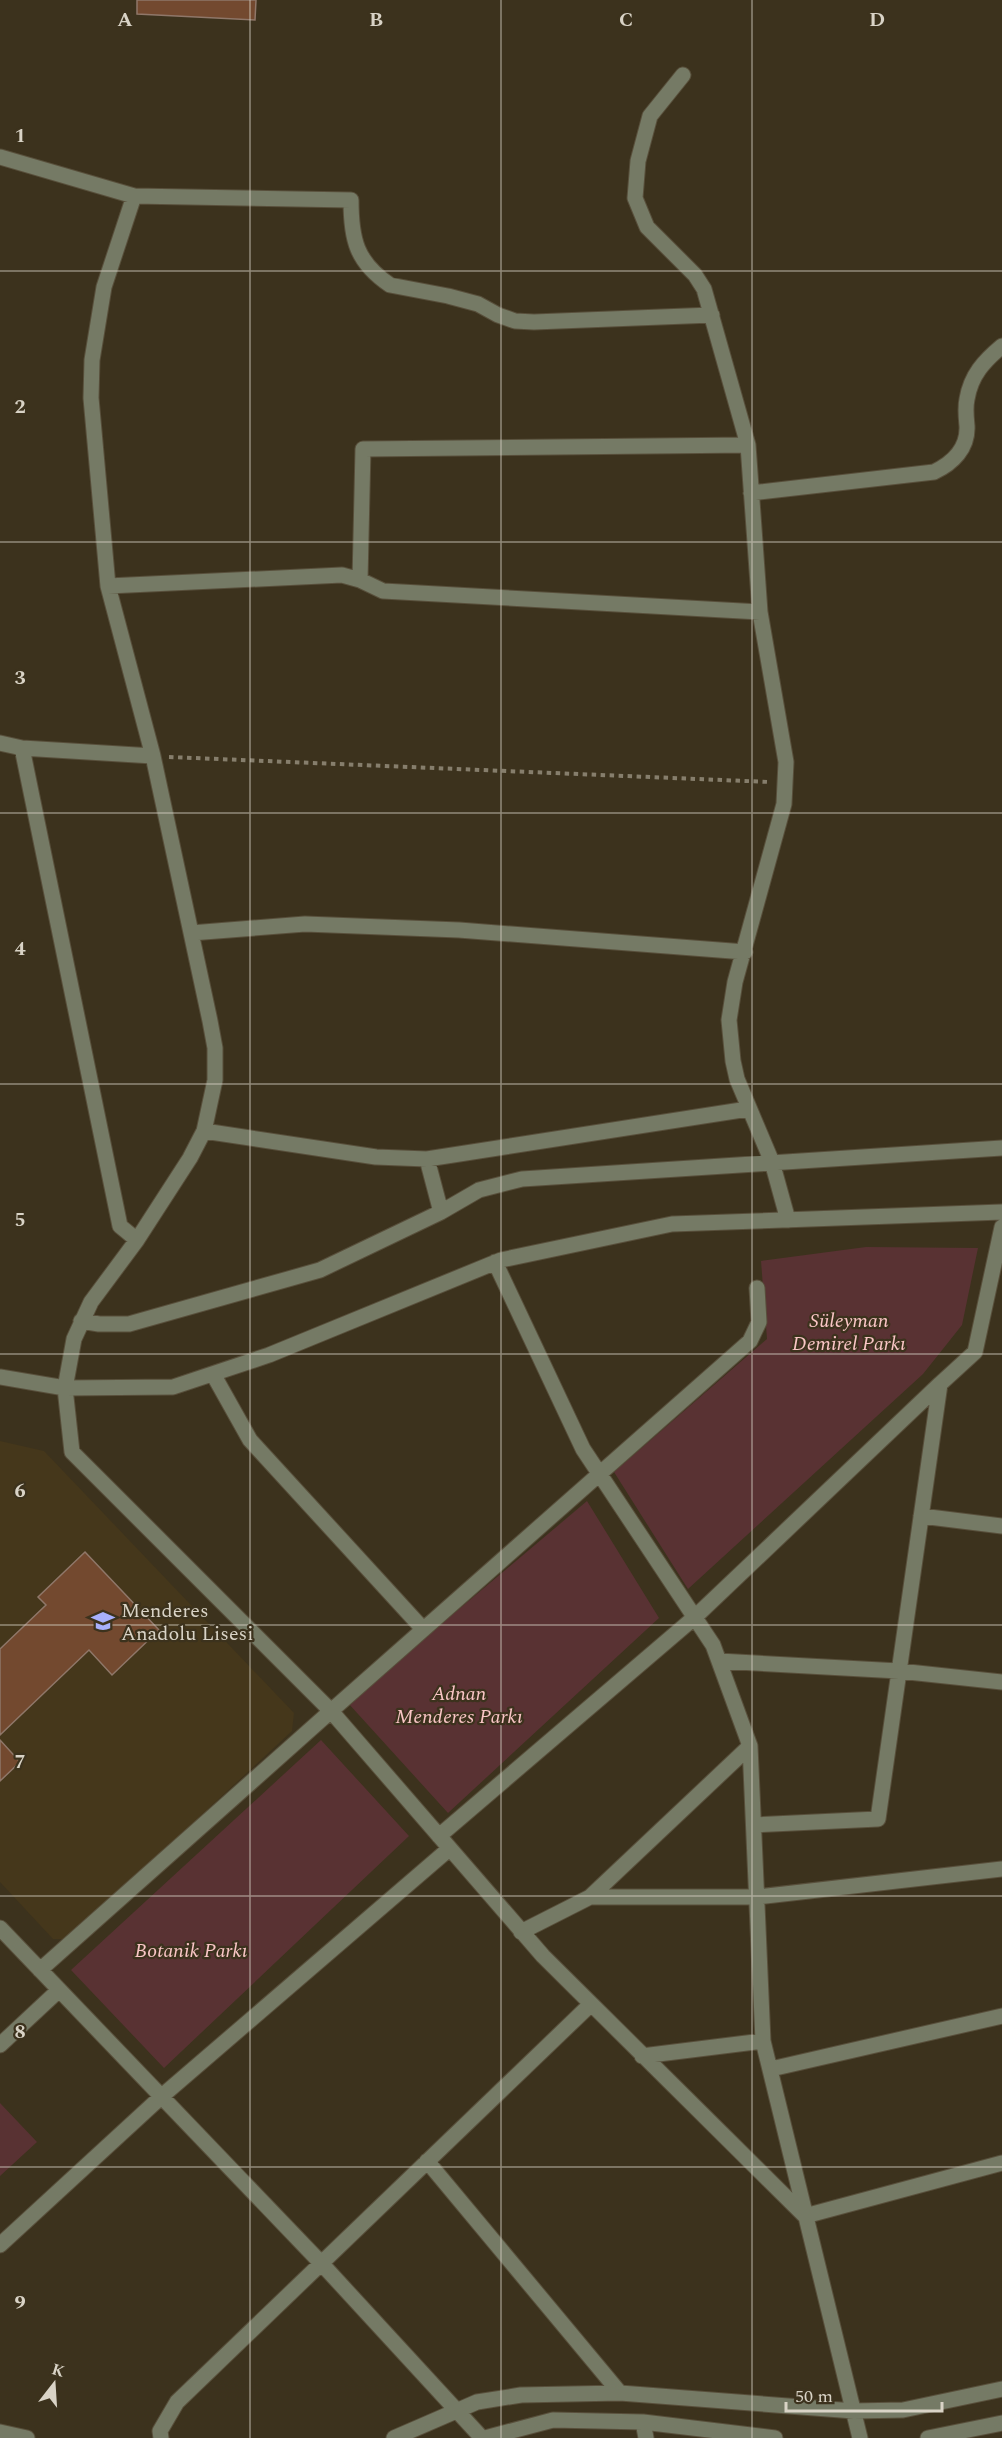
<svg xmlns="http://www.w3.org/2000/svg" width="1002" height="2438" viewBox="0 0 1002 2438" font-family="Spectral,serif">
	<rect width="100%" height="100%" fill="#3c321d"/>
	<path fill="#45371b" d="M 0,1441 L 44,1451 L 294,1713 L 292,1731 L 68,1939 L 53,1939 L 0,1882 Z"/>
	<path fill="#593233" d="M 866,1247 L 978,1248 L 962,1325 L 923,1374 L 688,1589 L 614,1472 L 767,1339 L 761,1261 Z
		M 587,1501 L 659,1618 L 448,1813 L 348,1703 Z
		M 321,1740 L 409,1836 L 164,2068 L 71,1970 Z
		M 0,2103 L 37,2142 L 0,2176 Z"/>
	<path fill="#73492f" stroke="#8f7769" stroke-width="1.5" d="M 137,0 L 256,0 L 255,20 L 137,14 Z
		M 85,1552 L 159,1630 L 112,1675 L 89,1650 L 0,1735 L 0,1649 L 46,1605 L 38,1597 Z
		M 0,1740 L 20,1762 L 0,1781 Z"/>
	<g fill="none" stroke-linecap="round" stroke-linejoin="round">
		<g stroke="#584f3b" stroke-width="17">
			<path id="minor" d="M 683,75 L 650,116 L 638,161 L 635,198 L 647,227 L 695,275 L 704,289 L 748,445 L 760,612 L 786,762 L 784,804 L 735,982 L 729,1020 L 733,1061 L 737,1079 L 772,1162 L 788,1220
				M 0,157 L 134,196 L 351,200 C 351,239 356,262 390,285 L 448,296 L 478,304 L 498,315 L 515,321 L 534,322 L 712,315
				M 751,493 L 934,472 C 953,463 968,448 967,426 C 966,416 965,408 967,399 C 971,375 984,361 1002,346
				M 360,580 L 363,449 L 748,445
				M 108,586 L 342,575 L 360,580 L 383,591 L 760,612
				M 0,743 L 22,748 L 153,756
				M 22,748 L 120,1226 L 137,1240
				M 191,933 L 305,924 L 459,930 L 745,952
				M 204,1131 L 376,1157 L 427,1159 L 748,1109
				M 427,1159 L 441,1212
				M 495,1262 L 583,1449 L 713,1645 L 750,1746 L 763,2041 L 860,2438
				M 757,1288 L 759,1322 L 750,1341 L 331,1711 L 543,1956 L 805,2216 L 1002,2163
				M 81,1321 L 99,1324 L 129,1324 L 320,1270 L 441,1212 L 479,1190 L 522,1179 L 1002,1148
				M 213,1374 L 250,1440 L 423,1629
				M 0,1377 L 65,1388 L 173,1387 L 269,1355 L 501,1260 L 672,1224 L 1002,1212
				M 921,1516 L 1002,1526
				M 719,1661 L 899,1671 L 1002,1682
				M 754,1825 L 878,1819 L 940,1384 L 975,1352 L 1002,1227
				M 439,1836 L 695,1617 L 940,1384
				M 590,1897 L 750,1746
				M 0,1928 L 321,2263 L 482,2438
				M 521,1932 L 590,1897 L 757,1897 L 1002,1869
				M 40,1970 L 331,1711 L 72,1452 L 65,1388 L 74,1339 L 91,1302 L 137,1240 L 190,1158 L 204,1131 L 215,1080 L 215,1048 L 210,1021 L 153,756 L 108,586 L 91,398 L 92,360 L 104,287 L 134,196
				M 0,2045 L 59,1990
				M 642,2056 L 763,2041
				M 771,2069 L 1002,2016
				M 427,2161 L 620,2393
				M 0,2245 L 162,2096 L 449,1849
				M 643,2422 L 646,2438
				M 0,2432 L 27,2438
				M 161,2438 L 160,2431 L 177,2402 L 590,2005
				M 394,2438 L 477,2402 L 521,2395 L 620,2393 L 854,2411 L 903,2410 L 1002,2389
				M 485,2438 L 553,2420 L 643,2422 L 775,2438
				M 928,2438 L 1002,2423"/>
		</g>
		<path stroke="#867e6c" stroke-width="4" stroke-dasharray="4.5 4.5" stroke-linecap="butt" d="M 169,757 L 770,782"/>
		<use href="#minor" stroke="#757a65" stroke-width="15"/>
	</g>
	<path fill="none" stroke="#d9d3c6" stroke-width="1.5" stroke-opacity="0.55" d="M 250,0 L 250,2438M 501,0 L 501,2438M 752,0 L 752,2438M 0,271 L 1002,271M 0,542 L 1002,542M 0,813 L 1002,813M 0,1084 L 1002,1084M 0,1354 L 1002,1354M 0,1625 L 1002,1625M 0,1896 L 1002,1896M 0,2167 L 1002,2167"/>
	<defs>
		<g id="school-bare" transform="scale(1.8)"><path d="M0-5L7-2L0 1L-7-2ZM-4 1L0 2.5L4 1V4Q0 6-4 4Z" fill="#a8b0fc" stroke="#3c321d" stroke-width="2.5" paint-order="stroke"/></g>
	</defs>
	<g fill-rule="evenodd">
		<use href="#school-bare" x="103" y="1621"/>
	</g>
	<g text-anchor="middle" stroke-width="4.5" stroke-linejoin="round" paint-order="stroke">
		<g font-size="20" font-style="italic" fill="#fac6c6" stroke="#3c321d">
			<text x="849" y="1327">Süleyman<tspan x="849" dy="23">Demirel Parkı</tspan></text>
			<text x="459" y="1700">Adnan<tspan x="459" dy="23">Menderes Parkı</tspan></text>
			<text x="191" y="1957">Botanik Parkı</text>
		</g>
		<g font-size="20" fill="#d9d3c6" stroke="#3c321d" text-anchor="start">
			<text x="121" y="1617">Menderes<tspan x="121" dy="23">Anadolu Lisesi</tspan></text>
		</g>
	</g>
	<g font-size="20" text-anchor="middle" font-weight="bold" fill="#d9d3c6" stroke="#3c321d" stroke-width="4.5" stroke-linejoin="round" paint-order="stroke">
		<text x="125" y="26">A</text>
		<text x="376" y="26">B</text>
		<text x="626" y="26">C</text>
		<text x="877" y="26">D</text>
		<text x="20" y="142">1</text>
		<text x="20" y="413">2</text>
		<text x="20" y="684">3</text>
		<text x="20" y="955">4</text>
		<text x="20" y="1226">5</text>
		<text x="20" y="1497">6</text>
		<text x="20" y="1768">7</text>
		<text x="20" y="2038">8</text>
		<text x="20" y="2309">9</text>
	</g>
	<g transform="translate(54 2384) rotate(17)" stroke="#3c321d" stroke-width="4.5" paint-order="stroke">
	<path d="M0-4.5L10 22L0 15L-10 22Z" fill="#d9d3c6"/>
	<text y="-9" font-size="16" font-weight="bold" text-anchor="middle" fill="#d9d3c6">K</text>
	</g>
	<path d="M786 2402v9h156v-9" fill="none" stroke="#d9d3c6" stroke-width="3"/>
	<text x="795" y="2402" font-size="18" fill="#d9d3c6" stroke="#3c321d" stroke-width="4.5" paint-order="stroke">50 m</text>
</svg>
